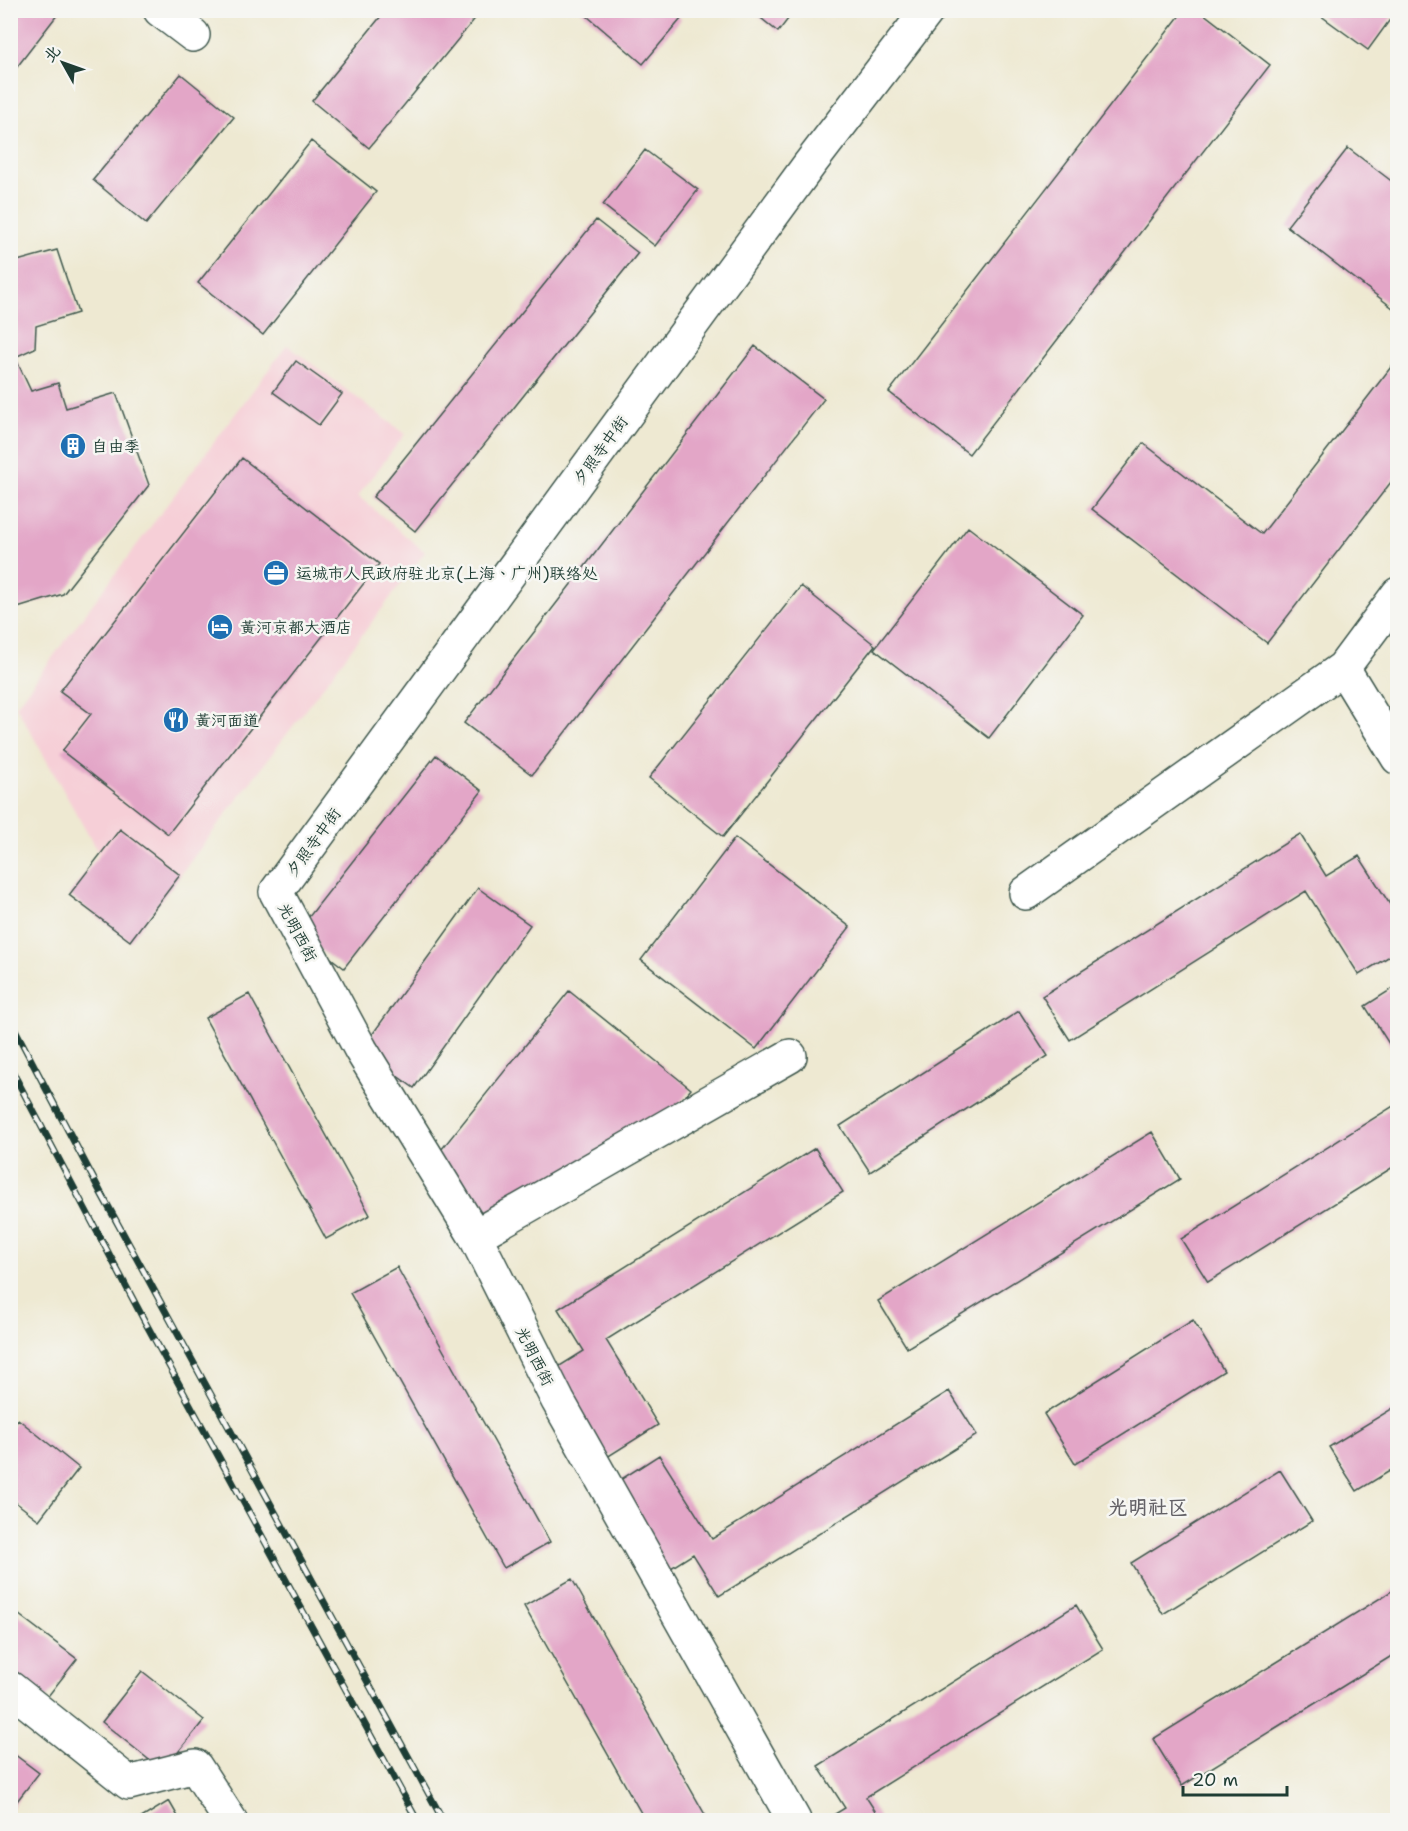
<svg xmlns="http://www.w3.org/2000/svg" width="1408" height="1831" viewBox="0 0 1408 1831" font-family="'Shantell Sans','LXGW WenKai TC',sans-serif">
	<rect width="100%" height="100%" fill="#f6f6f2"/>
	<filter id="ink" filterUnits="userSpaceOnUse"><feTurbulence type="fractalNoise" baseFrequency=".0167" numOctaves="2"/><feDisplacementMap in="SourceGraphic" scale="12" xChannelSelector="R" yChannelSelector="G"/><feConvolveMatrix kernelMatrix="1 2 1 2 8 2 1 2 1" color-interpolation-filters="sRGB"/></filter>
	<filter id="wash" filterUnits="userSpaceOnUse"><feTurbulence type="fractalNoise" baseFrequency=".008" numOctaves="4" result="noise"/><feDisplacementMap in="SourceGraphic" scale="24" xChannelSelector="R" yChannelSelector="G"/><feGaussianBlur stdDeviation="1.35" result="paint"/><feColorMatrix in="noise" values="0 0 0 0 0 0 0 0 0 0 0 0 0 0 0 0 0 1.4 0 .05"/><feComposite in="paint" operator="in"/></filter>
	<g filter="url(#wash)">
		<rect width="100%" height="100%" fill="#eee9d2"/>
		<path fill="#f6cfd7" d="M 287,345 L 405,434 L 358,496 L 425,552 L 130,941 L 69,895 L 99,854 L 16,706 Z"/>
		<g id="blocks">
			<path fill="#e3a6c7" d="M 10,10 L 61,10 L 10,76 Z
				M 386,10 L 482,10 L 369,148 L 312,101 Z
				M 580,10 L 671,10 L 681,19 L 643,64 Z
				M 751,10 L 795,10 L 778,32 Z
				M 1184,10 L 1199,10 L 1270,65 L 969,454 L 889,392 Z
				M 1313,10 L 1397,10 L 1368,50 Z
				M 181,74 L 234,117 L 146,224 L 93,180 Z
				M 311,141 L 376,192 L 263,335 L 198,283 Z
				M 1348,148 L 1398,186 L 1398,312 L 1287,226 Z
				M 645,150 L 698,190 L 655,246 L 603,205 Z
				M 596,220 L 638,253 L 415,531 L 373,497 Z
				M 57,250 L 78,313 L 36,326 L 35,348 L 15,357 L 31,391 L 58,383 L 66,408 L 116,393 L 149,485 L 63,594 L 11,610 L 10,263 Z
				M 755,346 L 824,399 L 532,775 L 464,723 Z
				M 1398,358 L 1398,473 L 1267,643 L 1092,509 L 1143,443 L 1262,534 Z
				M 296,361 L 342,394 L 319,425 L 273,392 Z
				M 242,458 L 379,564 L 168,834 L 62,751 L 91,714 L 60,691 Z
				M 968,527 L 1083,615 L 989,738 L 874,649 Z
				M 801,586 L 875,645 L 723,837 L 649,778 Z
				M 436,755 L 482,791 L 344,968 L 297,932 Z
				M 120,829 L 180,875 L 130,941 L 69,895 Z
				M 1300,834 L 1326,876 L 1359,856 L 1398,917 L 1398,951 L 1359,975 L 1306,891 L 1070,1040 L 1042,996 Z
				M 735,838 L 850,927 L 756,1049 L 641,960 Z
				M 478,888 L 530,925 L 414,1088 L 361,1050 Z
				M 1398,985 L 1398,1058 L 1365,1006 Z
				M 569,991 L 691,1089 L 671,1114 L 477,1225 L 437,1155 Z
				M 249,994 L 370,1215 L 326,1239 L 205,1018 Z
				M 1019,1011 L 1048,1056 L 870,1172 L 840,1126 Z
				M 1398,1103 L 1398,1164 L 1208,1282 L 1181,1239 Z
				M 1152,1132 L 1180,1179 L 907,1348 L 878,1301 Z
				M 815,1148 L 843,1192 L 606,1340 L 658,1425 L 604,1459 L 550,1372 L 584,1351 L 558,1309 Z
				M 397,1267 L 550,1542 L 504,1568 L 350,1293 Z
				M 1193,1320 L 1224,1371 L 1075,1464 L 1044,1414 Z
				M 949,1391 L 977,1435 L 719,1596 L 693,1554 L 660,1575 L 606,1489 L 659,1455 L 712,1539 Z
				M 1398,1405 L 1398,1466 L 1357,1491 L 1329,1447 Z
				M 18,1419 L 79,1468 L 39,1520 L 10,1498 L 10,1429 Z
				M 1280,1470 L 1312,1521 L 1163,1614 L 1131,1563 Z
				M 572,1579 L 708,1820 L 645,1820 L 524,1606 Z
				M 1398,1587 L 1398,1652 L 1182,1786 L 1153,1739 Z
				M 1076,1605 L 1103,1649 L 866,1797 L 881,1820 L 825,1820 L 845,1808 L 818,1766 Z
				M 10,1608 L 77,1659 L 45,1700 L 10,1673 Z
				M 142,1671 L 204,1720 L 163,1771 L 102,1722 Z
				M 10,1751 L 39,1773 L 10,1810 Z
				M 169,1801 L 180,1820 L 138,1820 Z"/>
		</g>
	</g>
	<g filter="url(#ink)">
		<use href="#blocks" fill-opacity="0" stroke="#3e574c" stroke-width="1.5"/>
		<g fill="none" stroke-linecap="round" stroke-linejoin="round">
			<g stroke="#3e574c" stroke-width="36">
				<path id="street" d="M 160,10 L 193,35
					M 1398,594 L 1343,668 L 1398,758
					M 1026,893 L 1343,668
					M 475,1236 L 790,1056
					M 10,1688 L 129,1783 L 195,1766 L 230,1820
					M 794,1820 L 558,1401 L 475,1236 L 361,1050 L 276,892 L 809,165 L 928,10"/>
			</g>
			<use href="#street" stroke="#fff" stroke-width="33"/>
			<g stroke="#1f3d34" stroke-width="7">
				<path id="rail" d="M 10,1020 L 101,1193 L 443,1820
					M 10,1067 L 144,1320 L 417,1820"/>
			</g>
			<use href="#rail" stroke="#f6f6f2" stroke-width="4.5" stroke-dasharray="14" stroke-linecap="butt"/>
		</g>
	</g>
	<defs>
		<g id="building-disc" transform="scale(1.35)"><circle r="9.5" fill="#1f6fb2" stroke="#f6f6f2"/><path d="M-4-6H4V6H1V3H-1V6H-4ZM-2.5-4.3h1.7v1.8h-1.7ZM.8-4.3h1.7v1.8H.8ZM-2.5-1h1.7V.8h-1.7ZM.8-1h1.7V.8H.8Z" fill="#fff"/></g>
		<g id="office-disc" transform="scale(1.35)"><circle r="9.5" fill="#1f6fb2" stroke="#f6f6f2"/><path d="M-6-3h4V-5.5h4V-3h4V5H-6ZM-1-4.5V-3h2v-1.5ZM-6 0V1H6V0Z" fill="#fff"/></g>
		<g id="hotel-disc" transform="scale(1.35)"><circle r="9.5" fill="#1f6fb2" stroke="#f6f6f2"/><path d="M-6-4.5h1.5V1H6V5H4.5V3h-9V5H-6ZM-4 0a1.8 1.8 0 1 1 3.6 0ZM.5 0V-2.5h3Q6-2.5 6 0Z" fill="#fff"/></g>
		<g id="restaurant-disc" transform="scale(1.35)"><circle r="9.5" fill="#1f6fb2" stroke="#f6f6f2"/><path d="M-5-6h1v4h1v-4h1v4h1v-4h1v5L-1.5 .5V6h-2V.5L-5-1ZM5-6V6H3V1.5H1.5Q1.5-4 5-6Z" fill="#fff"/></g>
	</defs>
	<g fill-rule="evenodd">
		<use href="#building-disc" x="73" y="446"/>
		<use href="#office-disc" x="276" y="573"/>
		<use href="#hotel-disc" x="220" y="627"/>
		<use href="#restaurant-disc" x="176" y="720"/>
	</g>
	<g text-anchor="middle" stroke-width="5" stroke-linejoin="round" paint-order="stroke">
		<g font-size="16" fill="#1f3d34" stroke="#f6f6f2" text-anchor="start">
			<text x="92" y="452">自由季</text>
			<text x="296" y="579">运城市人民政府驻北京(上海、广州)联络处</text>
			<text x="240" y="633">黄河京都大酒店</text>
			<text x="195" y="726">黄河面道</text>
		</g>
		<g font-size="16" fill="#1f3d34" stroke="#f6f6f2">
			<text transform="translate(600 450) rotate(-54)" y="6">夕照寺中街</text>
			<text transform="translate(313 842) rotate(-54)" y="6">夕照寺中街</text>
			<text transform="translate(298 932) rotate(62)" y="6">光明西街</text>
			<text transform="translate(535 1356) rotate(63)" y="6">光明西街</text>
		</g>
		<g font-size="20" font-weight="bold" fill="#646267" stroke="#f6f6f2">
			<text x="1148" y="1514">光明社区</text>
		</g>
	</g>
	<rect width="1408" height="1831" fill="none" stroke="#f6f6f2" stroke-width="36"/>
	<g transform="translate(63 63) rotate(310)" stroke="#f6f6f2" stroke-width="4.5" paint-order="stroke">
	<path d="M0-4.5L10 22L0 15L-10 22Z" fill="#1f3d34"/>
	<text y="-9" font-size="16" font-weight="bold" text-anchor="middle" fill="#1f3d34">北</text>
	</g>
	<path d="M1183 1786v9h104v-9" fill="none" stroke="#1f3d34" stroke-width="3"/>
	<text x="1192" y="1786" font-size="18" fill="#1f3d34" stroke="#f6f6f2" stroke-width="4.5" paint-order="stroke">20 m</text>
</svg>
